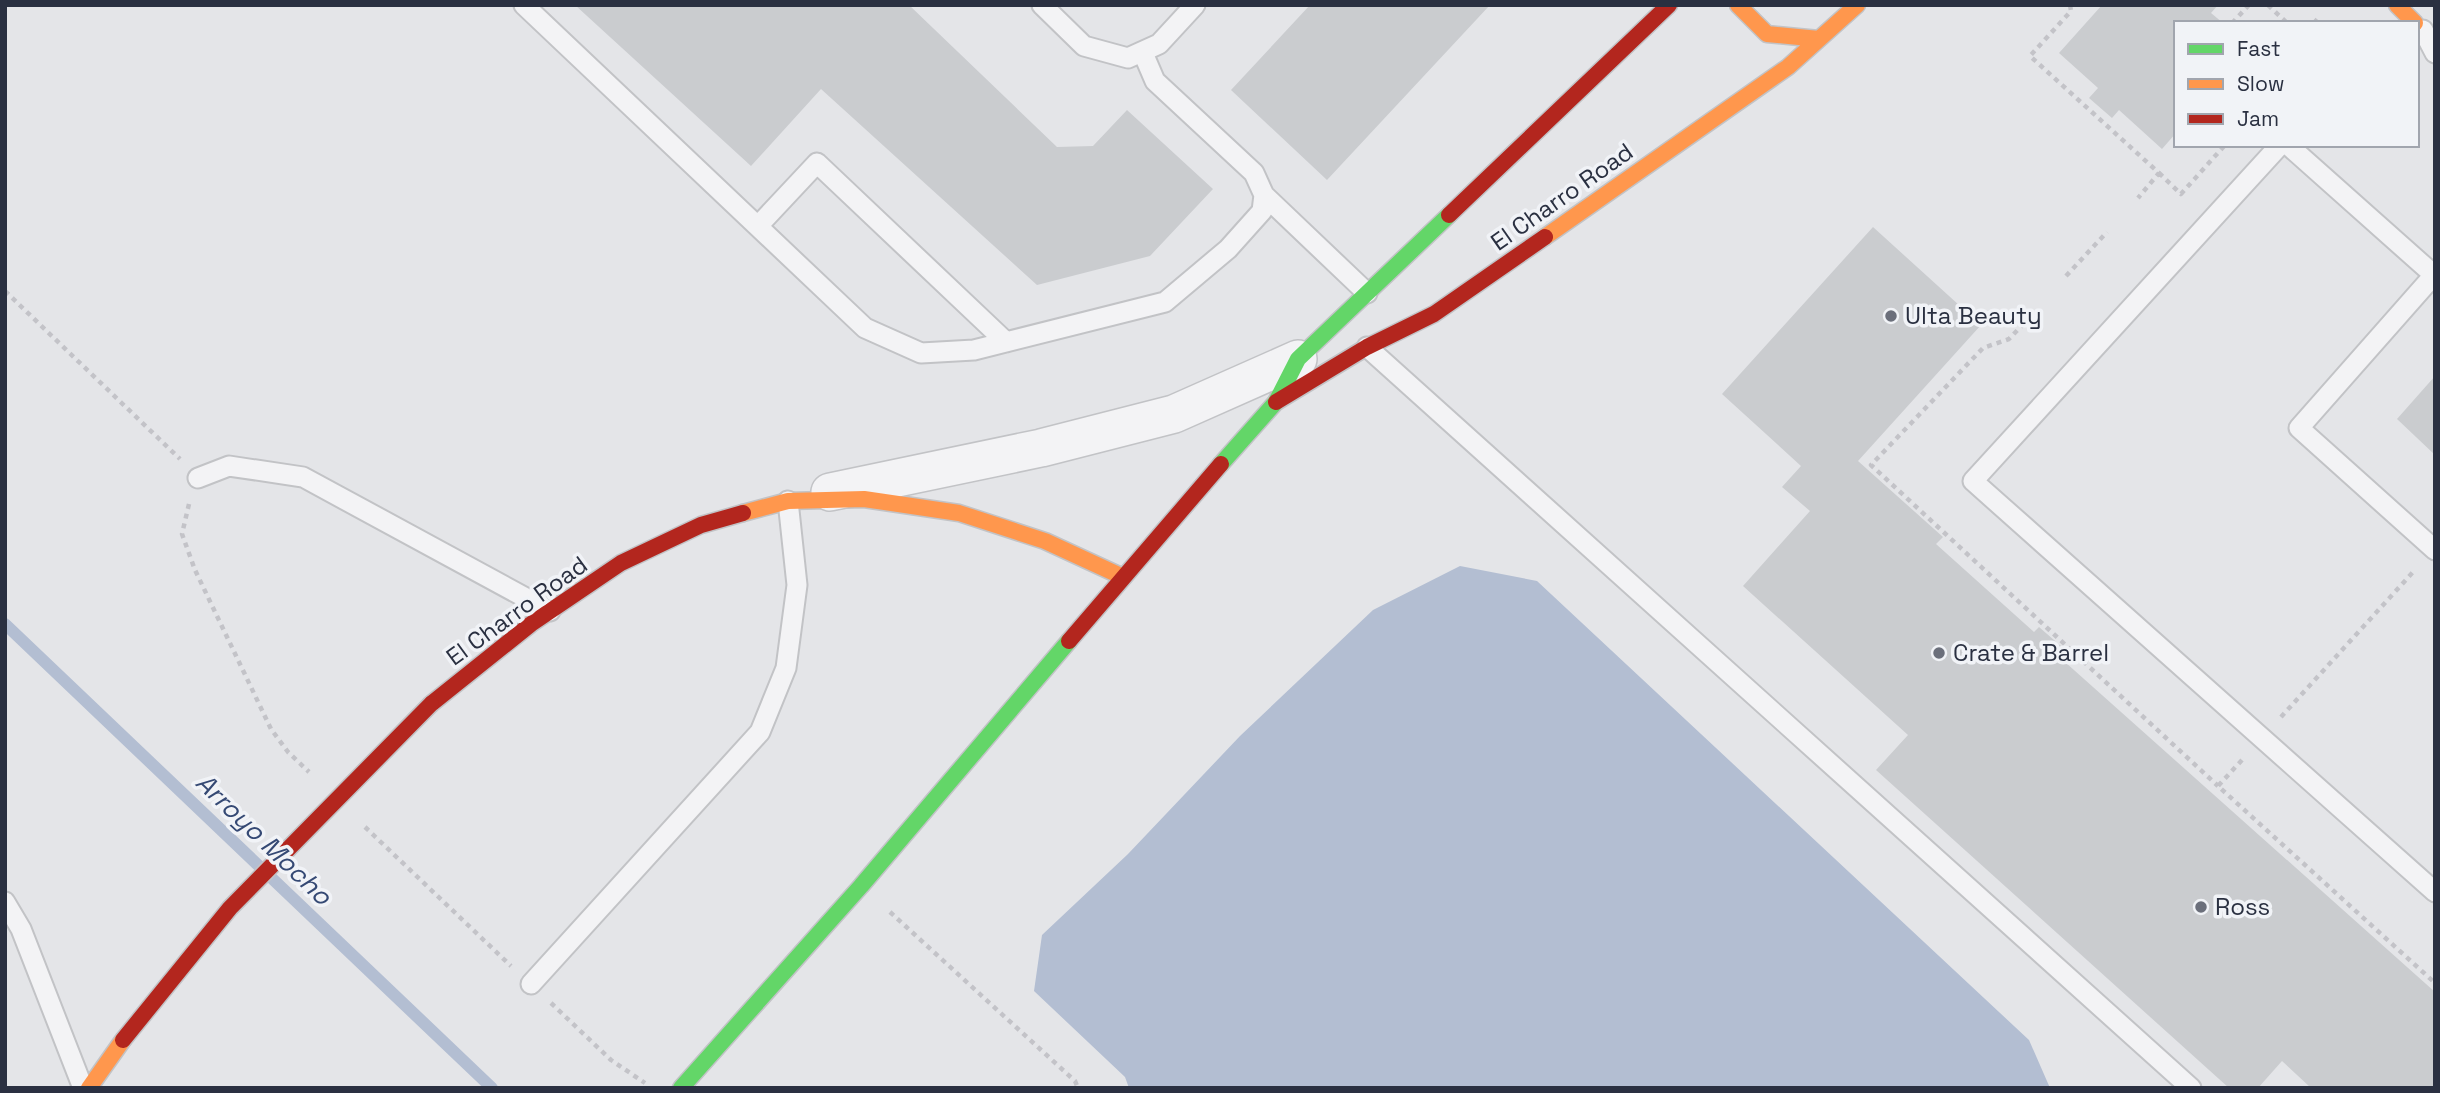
<svg xmlns="http://www.w3.org/2000/svg" width="2440" height="1093" viewBox="0 0 2440 1093" font-family="'Space Grotesk',sans-serif">
	<rect width="100%" height="100%" fill="#e4e5e8"/>
	<path fill="#b3bed2" d="M 1460,566 L 1537,581 L 2029,1040 L 2050,1088 L 1129,1088 L 1125,1077 L 1034,991 L 1042,935 L 1128,854 L 1240,736 L 1373,610 Z"/>
	<g fill="none" stroke-linecap="round" stroke-linejoin="round">
		<path stroke="#b3bed2" stroke-width="12" d="M 5,624 L 492,1088"/>
	</g>
	<path fill="#cacccf" d="M 575,5 L 909,5 L 1057,147 L 1093,146 L 1127,110 L 1213,189 L 1150,256 L 1037,285 L 821,89 L 751,166 Z
		M 1310,5 L 1490,5 L 1327,180 L 1231,90 Z
		M 2102,5 L 2218,5 L 2211,13 L 2223,23 L 2176,23 L 2176,133 L 2162,149 L 2119,110 L 2112,118 L 2089,98 L 2098,88 L 2059,53 Z
		M 1873,227 L 1981,325 L 1858,461 L 1943,537 L 1936,544 L 2034,632 L 2039,627 L 2062,647 L 2056,654 L 2435,992 L 2435,1088 L 2311,1088 L 2282,1061 L 2258,1088 L 2229,1088 L 1876,770 L 1908,735 L 1743,586 L 1810,511 L 1782,487 L 1801,466 L 1722,394 Z
		M 2435,376 L 2435,455 L 2397,419 Z"/>
	<g fill="none" stroke-linecap="round" stroke-linejoin="round">
		<g stroke="#c2c3c6" stroke-width="23">
			<path id="lane" d="M 524,5 L 865,328 L 921,353 L 974,350 L 1165,302 L 1228,249 L 1262,211 L 1264,195 L 1254,173 L 1155,81 L 1143,53
				M 1042,5 L 1084,46 L 1128,58 L 1159,44 L 1195,5
				M 2423,30 L 2435,53
				M 2280,145 L 1973,481 L 2435,892
				M 2288,145 L 2434,275 L 2299,428 L 2435,550
				M 1264,195 L 1367,293
				M 758,226 L 817,163 L 1006,342
				M 1367,347 L 2191,1088
				M 198,478 L 229,466 L 303,477 L 550,611
				M 5,902 L 21,929 L 83,1088
				M 531,984 L 760,732 L 786,668 L 797,585 L 788,501"/>
		</g>
		<g stroke="#c2c3c6" stroke-width="40">
			<path id="street" d="M 830,492 L 1041,448 L 1174,414 L 1298,359"/>
		</g>
		<g stroke="#c2c3c6" stroke-width="19">
			<path id="fast" d="M 1221,464 L 1276,402 L 1298,359 L 1449,215
				M 681,1088 L 861,886 L 1069,641"/>
		</g>
		<g stroke="#c2c3c6" stroke-width="19">
			<path id="slow" d="M 1738,5 L 1767,34 L 1819,39
				M 2397,5 L 2415,23
				M 1545,237 L 1788,67 L 1857,5
				M 743,513 L 788,501 L 864,499 L 959,513 L 1045,541 L 1123,577
				M 89,1088 L 123,1040"/>
		</g>
		<g stroke="#c2c3c6" stroke-width="19">
			<path id="jam" d="M 1449,215 L 1669,5
				M 1276,402 L 1367,347 L 1434,314 L 1545,237
				M 1069,641 L 1221,464
				M 431,704 L 531,624 L 621,563 L 701,525 L 743,513"/>
		</g>
		<path stroke="#c3c3c8" stroke-width="4.5" stroke-dasharray="5 5" stroke-linecap="butt" d="M 2070,5 L 2071,11 L 2030,56 L 2159,173 L 2138,198
			M 2268,5 L 2287,23
			M 2236,23 L 2234,21 L 2249,5
			M 2314,23 L 2320,16
			M 2159,173 L 2181,194 L 2225,145
			M 2066,276 L 2107,232
			M 5,291 L 180,459
			M 2031,316 L 2009,339 L 1983,348 L 1871,465 L 2218,786
			M 189,504 L 182,534 L 195,570 L 271,729 L 288,752 L 309,772
			M 2281,717 L 2414,571
			M 2242,760 L 2218,786 L 2435,983
			M 365,827 L 511,966
			M 890,912 L 1075,1081 L 1078,1088
			M 551,1003 L 611,1060 L 645,1083"/>
		<use href="#lane" stroke="#f3f3f5" stroke-width="19"/>
		<use href="#street" stroke="#f3f3f5" stroke-width="37"/>
		<use href="#fast" stroke="#63d668" stroke-width="16"/>
		<use href="#slow" stroke="#ff974d" stroke-width="16"/>
		<use href="#jam" stroke="#b3261e" stroke-width="16"/>
		<g stroke="#c2c3c6" stroke-width="19" stroke-linecap="butt">
			<path id="jam-bridge" d="M 123,1040 L 230,908 L 431,704"/>
		</g>
		<use href="#jam-bridge" stroke="#b3261e" stroke-width="16"/>
	</g>
	<g fill="#6b6f7b" stroke="#f1f3f7" stroke-width="2.5">
		<circle cx="1891" cy="316" r="7"/>
		<circle cx="1939" cy="653" r="7"/>
		<circle cx="2201" cy="907" r="7"/>
	</g>
	<g text-anchor="middle" stroke-width="7" stroke-linejoin="round" paint-order="stroke">
		<g font-size="24" fill="#2a3041" stroke="#f1f3f7">
			<text transform="translate(1562 197) rotate(-35)" y="8">El Charro Road</text>
			<text transform="translate(517 611) rotate(-36)" y="8">El Charro Road</text>
		</g>
		<g font-size="24" fill="#2a3041" stroke="#f1f3f7" text-anchor="start">
			<text x="1905" y="324">Ulta Beauty</text>
			<text x="1953" y="661">Crate &amp; Barrel</text>
			<text x="2215" y="915">Ross</text>
		</g>
		<g font-size="26" font-style="italic" fill="#354974" stroke="#f1f3f7">
			<text transform="translate(264 839) rotate(44)" y="9">Arroyo Mocho</text>
		</g>
	</g>
	<rect width="2440" height="1093" fill="none" stroke="#2a3041" stroke-width="14"/>
	<rect x="2174" y="21" width="245" height="126" fill="#f1f3f7" stroke="#a1a5ae" stroke-width="2"/>
	<rect x="2188" y="44" width="35" height="10" fill="#63d668" stroke="#a1a5ae" stroke-width="2"/>
	<text x="2237" y="56" font-size="21" fill="#2a3041">Fast</text>
	<rect x="2188" y="79" width="35" height="10" fill="#ff974d" stroke="#a1a5ae" stroke-width="2"/>
	<text x="2237" y="91" font-size="21" fill="#2a3041">Slow</text>
	<rect x="2188" y="114" width="35" height="10" fill="#b3261e" stroke="#a1a5ae" stroke-width="2"/>
	<text x="2237" y="126" font-size="21" fill="#2a3041">Jam</text>
</svg>
